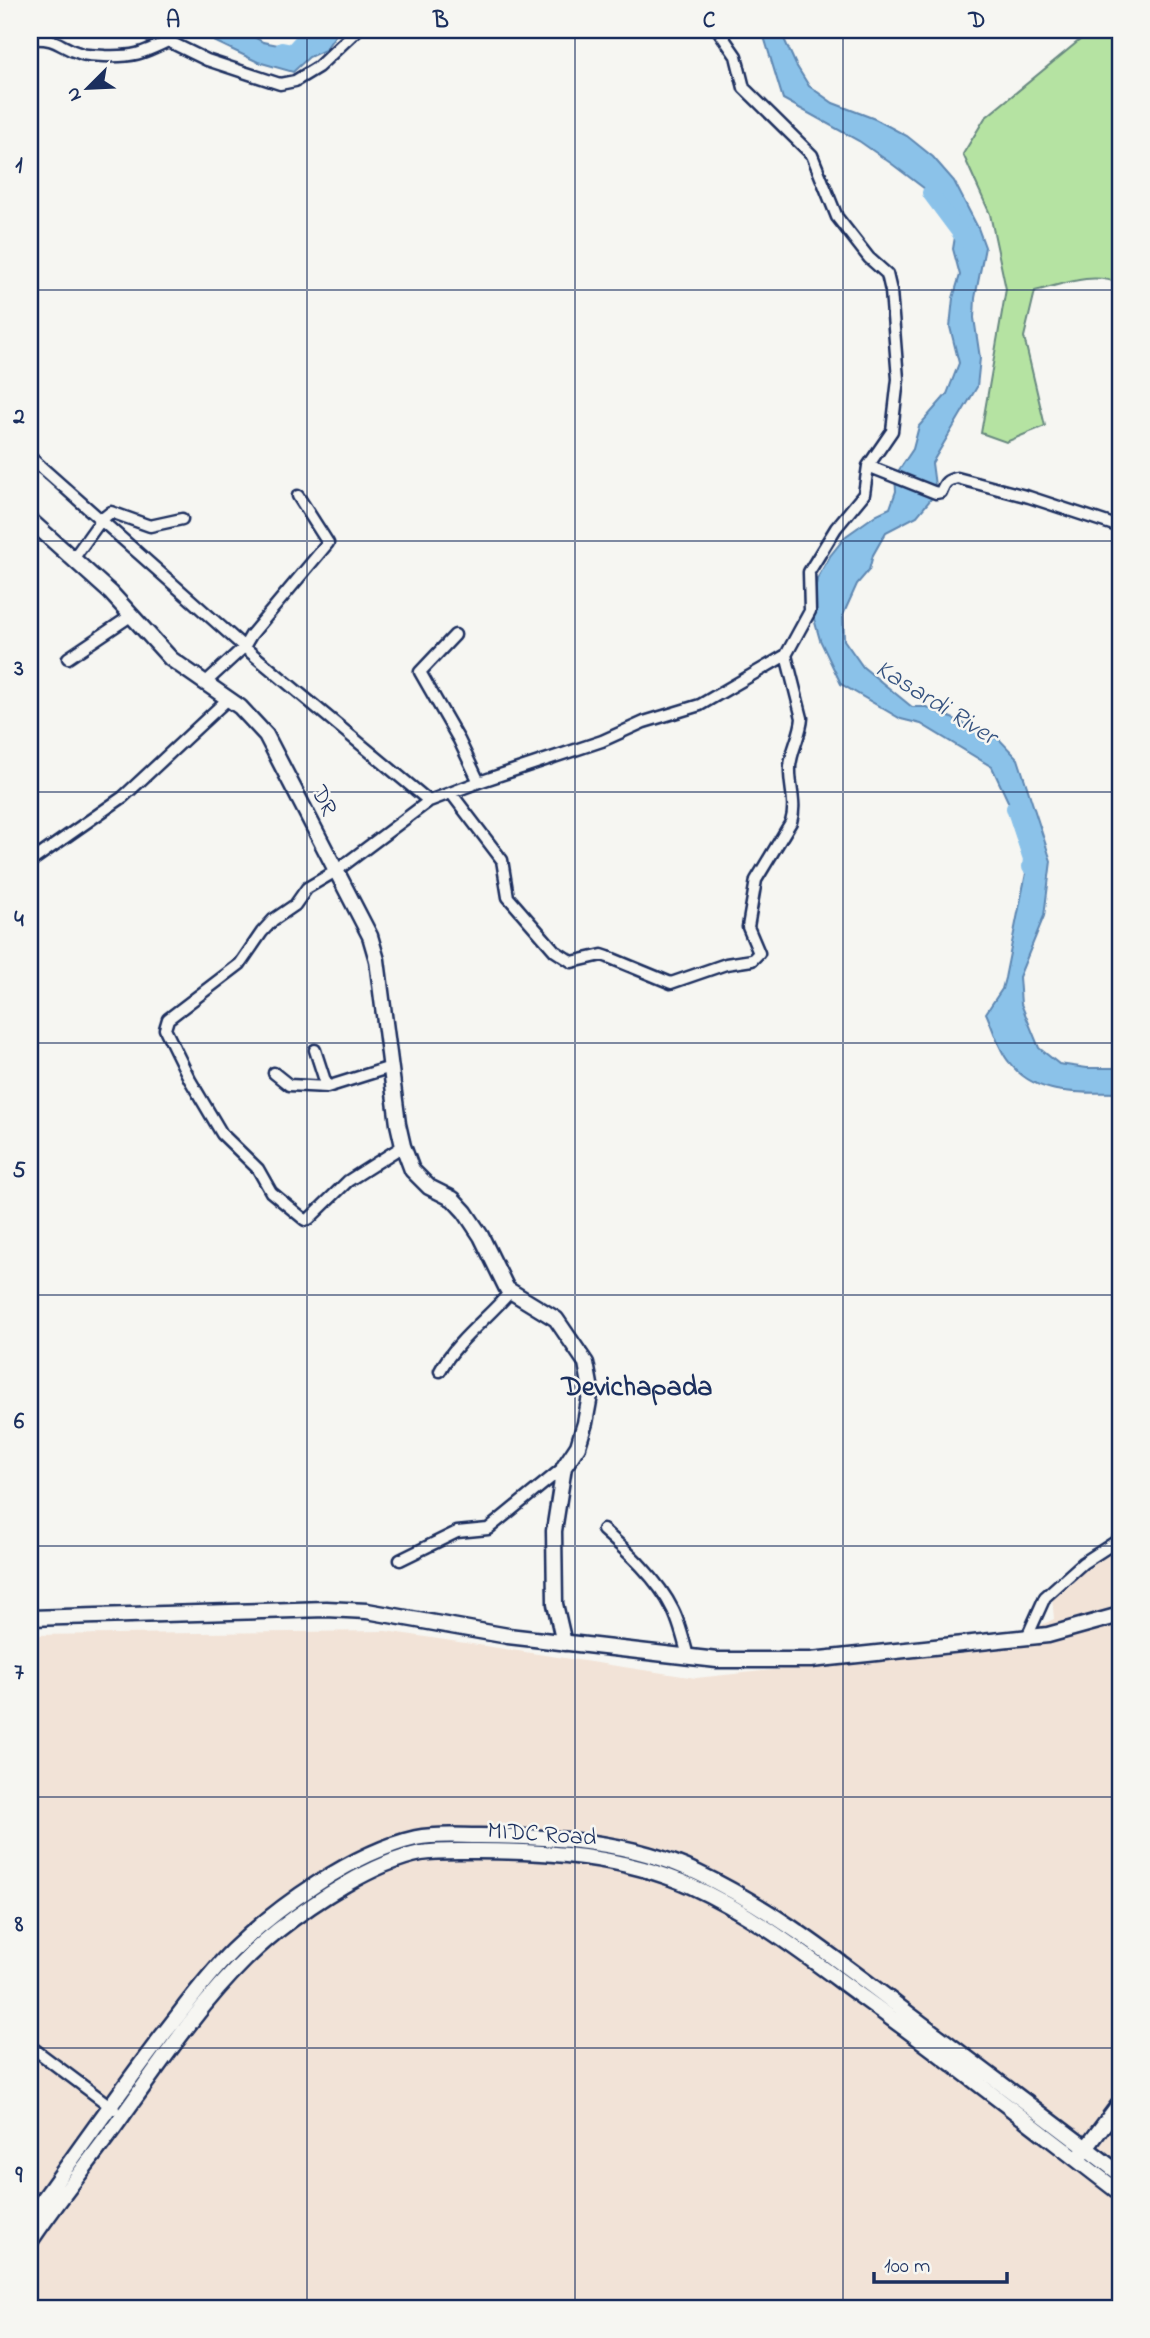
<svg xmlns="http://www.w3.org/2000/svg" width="1150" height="2338" viewBox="0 0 1150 2338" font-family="'Indie Flower',sans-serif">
	<rect width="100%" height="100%" fill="#f6f6f2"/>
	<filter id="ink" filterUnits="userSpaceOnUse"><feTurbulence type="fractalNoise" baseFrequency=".0143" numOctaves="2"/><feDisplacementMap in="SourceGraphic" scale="14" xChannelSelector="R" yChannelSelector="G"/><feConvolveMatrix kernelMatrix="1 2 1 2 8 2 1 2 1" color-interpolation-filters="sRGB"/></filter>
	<g filter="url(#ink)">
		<path fill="#f2e3d7" d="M 1120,1544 L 1120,2308 L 30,2308 L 30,1635 L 386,1631 L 696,1678 L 943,1652 L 986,1651 L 1054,1619 L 1052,1596 Z"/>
		<path fill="#b5e3a2" stroke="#688980" stroke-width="2" d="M 1092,30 L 1120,30 L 1120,284 C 1094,271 1063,284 1035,291 L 1024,337 L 1045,426 L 1006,442 L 981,433 L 1006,289 L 990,214 L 963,154 L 985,118 Z"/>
		<path fill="#8bc2e9" stroke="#5e87b1" stroke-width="2" d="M 191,30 L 242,30 L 263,42 L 288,47 L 301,44 L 314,30 L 339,30 L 325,50 L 309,57 L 293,72 L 258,62 Z
			M 762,30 L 780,30 L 796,65 L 809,86 L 833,103 L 875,119 L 907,136 L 933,157 L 954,181 L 978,228 L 985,247 L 975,298 L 974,318 L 980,358 L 977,387 L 932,463 L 936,493 L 917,516 L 886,532 L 873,555 L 869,570 L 857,584 L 843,615 L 844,640 L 863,667 L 912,707 L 927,707 L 999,739 L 1018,759 L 1051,861 L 1044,916 L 1019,977 L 1021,1004 L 1039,1048 L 1059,1064 L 1087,1068 L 1120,1068 L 1120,1093 C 1081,1092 1036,1098 1009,1062 C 998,1049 993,1028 986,1013 L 1002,989 L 1005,978 L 1026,873 L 1027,842 L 992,767 L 921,724 L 901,719 L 841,684 L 820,640 L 812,612 L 817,579 L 830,556 L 846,536 L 877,514 L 890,508 L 896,491 L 895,476 L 913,449 L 919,426 L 947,394 L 959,363 L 950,327 L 953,298 L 960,275 L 953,249 L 956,231 L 947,209 L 938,212 L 925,189 L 892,164 L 859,141 L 783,99 Z"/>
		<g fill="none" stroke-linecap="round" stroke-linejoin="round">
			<path stroke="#8bc2e9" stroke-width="16" d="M 282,50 L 292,52 L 312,30
				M 930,193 L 965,240
				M 1014,808 L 1031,859 L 1030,867"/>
			<g stroke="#1b2f5e" stroke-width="15">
				<path id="street" d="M 152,30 L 168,41 L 207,60 L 280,84 L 295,81 L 318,67 L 357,30
					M 30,39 C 60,37 57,47 82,54 C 89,56 97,55 104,56 C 134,57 141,54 168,41
					M 30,457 L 244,647 L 429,801
					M 868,466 L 936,493 L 941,492 C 945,482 947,480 957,478 L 1029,497 L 1120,527
					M 73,559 L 101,520 L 111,512 L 150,526 L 182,519
					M 455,635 L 420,672 L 459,740 L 479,782
					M 68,658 L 132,615
					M 206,682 L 244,647 L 251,635 L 328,543 L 298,496
					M 451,793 L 502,860 L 508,897 L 555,951 L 572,962 L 602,955 L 608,957 L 671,983 L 726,964 L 752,960 L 759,953 L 748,927 L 756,880 L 791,822 C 797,803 789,787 790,767 C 791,750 801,735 802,718 L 786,655
					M 30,862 L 123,797 L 229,698
					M 315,1050 L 327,1087
					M 274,1073 L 289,1085 L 327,1087 L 391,1067
					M 403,1146 L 348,1181 L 309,1219 L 305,1220 L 271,1192 L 258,1169 L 222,1134 L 190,1080 L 165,1029 L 168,1019 L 240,964 L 262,932 L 273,920 L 295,905 L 307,888 L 336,871 L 429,801 L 479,782 L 602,741 L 644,722 L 700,705 L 786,655 L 810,611 L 809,572 L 836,528 L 864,494 L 868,466 L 892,431 L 898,379 L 891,291 L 887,274 L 869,258 L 837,217 L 812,155 L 744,88 L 736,56 L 718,30
					M 440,1371 C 456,1341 487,1319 510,1292
					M 603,1530 C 628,1552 658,1579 673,1610 C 680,1624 684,1641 688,1657
					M 400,1560 L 457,1532 L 488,1529 L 564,1467
					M 1027,1637 L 1045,1597 L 1083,1563 L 1120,1539
					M 30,2046 L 114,2109"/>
			</g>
			<g stroke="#1b2f5e" stroke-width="19">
				<path id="secondary" d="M 30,520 L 111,593 L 171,659 L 240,707 L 266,735 L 370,936 L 377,960 L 398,1124 L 403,1146 L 412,1170 L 429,1187 L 453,1199 L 465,1212 L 481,1236 L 507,1289 L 556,1319 L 586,1363 L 591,1390 L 585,1423 L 578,1446 L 564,1467 L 554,1531 L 555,1604 L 564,1643
					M 30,1618 L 326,1609 L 367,1611 L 508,1636 L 717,1660 L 811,1660 L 1048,1635 L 1120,1615
					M 1081,2155 L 1120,2103
					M 30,2218 C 74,2157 117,2095 162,2036 C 185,2007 206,1977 232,1951 C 277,1907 354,1852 416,1838 C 436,1834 458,1836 478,1836 C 550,1836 632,1841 698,1873 C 770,1907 833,1957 897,2005 C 971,2061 1046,2117 1120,2174
					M 30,2242 C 59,2198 93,2158 123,2115 C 170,2050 214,1982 277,1931 C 314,1902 374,1862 421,1853 C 439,1850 458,1851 476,1851 C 548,1851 624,1856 691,1886 C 751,1913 805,1955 858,1994 C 947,2058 1033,2126 1120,2193"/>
			</g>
			<use href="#street" stroke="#f6f6f2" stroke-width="10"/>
			<use href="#secondary" stroke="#f6f6f2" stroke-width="14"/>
		</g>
	</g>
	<path fill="none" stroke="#1b2f5e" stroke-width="2" stroke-opacity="0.55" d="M 307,30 L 307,2308M 575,30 L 575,2308M 843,30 L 843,2308M 30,290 L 1120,290M 30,541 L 1120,541M 30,792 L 1120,792M 30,1043 L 1120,1043M 30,1295 L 1120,1295M 30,1546 L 1120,1546M 30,1797 L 1120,1797M 30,2048 L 1120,2048"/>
	<g text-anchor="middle" stroke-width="5" stroke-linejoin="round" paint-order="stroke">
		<g font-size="24" fill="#1b2f5e" stroke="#f6f6f2">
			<text transform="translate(325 800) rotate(63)" y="8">DR</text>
			<text transform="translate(542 1833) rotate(4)" y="8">MIDC Road</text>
		</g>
		<g font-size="26" font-style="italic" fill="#375481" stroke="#f6f6f2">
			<text transform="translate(937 701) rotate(32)" y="9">Kasardi River</text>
		</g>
		<g font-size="28" font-weight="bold" fill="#1b2f5e" stroke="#f6f6f2">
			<text x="637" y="1395">Devichapada</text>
		</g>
	</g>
	<rect width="1150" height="2338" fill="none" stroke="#f6f6f2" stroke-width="77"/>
	<g transform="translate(88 88) rotate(246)" stroke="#f6f6f2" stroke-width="5" paint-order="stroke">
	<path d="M0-5L12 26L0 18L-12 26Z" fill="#1b2f5e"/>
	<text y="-10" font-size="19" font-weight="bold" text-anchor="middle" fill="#1b2f5e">N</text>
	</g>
	<path d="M874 2272v10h133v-10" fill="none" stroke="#1b2f5e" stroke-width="3.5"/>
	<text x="884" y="2272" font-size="21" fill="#1b2f5e" stroke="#f6f6f2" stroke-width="5" paint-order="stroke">100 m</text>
	<rect x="38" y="38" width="1074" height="2262" fill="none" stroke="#1b2f5e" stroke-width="2.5"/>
	<g font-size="23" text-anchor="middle" font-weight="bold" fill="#1b2f5e">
		<text x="173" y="27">A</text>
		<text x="441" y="27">B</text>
		<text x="709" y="27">C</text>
		<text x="977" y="27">D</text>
		<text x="19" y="172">1</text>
		<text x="19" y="423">2</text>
		<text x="19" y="675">3</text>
		<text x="19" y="926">4</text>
		<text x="19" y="1177">5</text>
		<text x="19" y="1428">6</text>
		<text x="19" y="1679">7</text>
		<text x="19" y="1931">8</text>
		<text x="19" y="2182">9</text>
	</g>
</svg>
